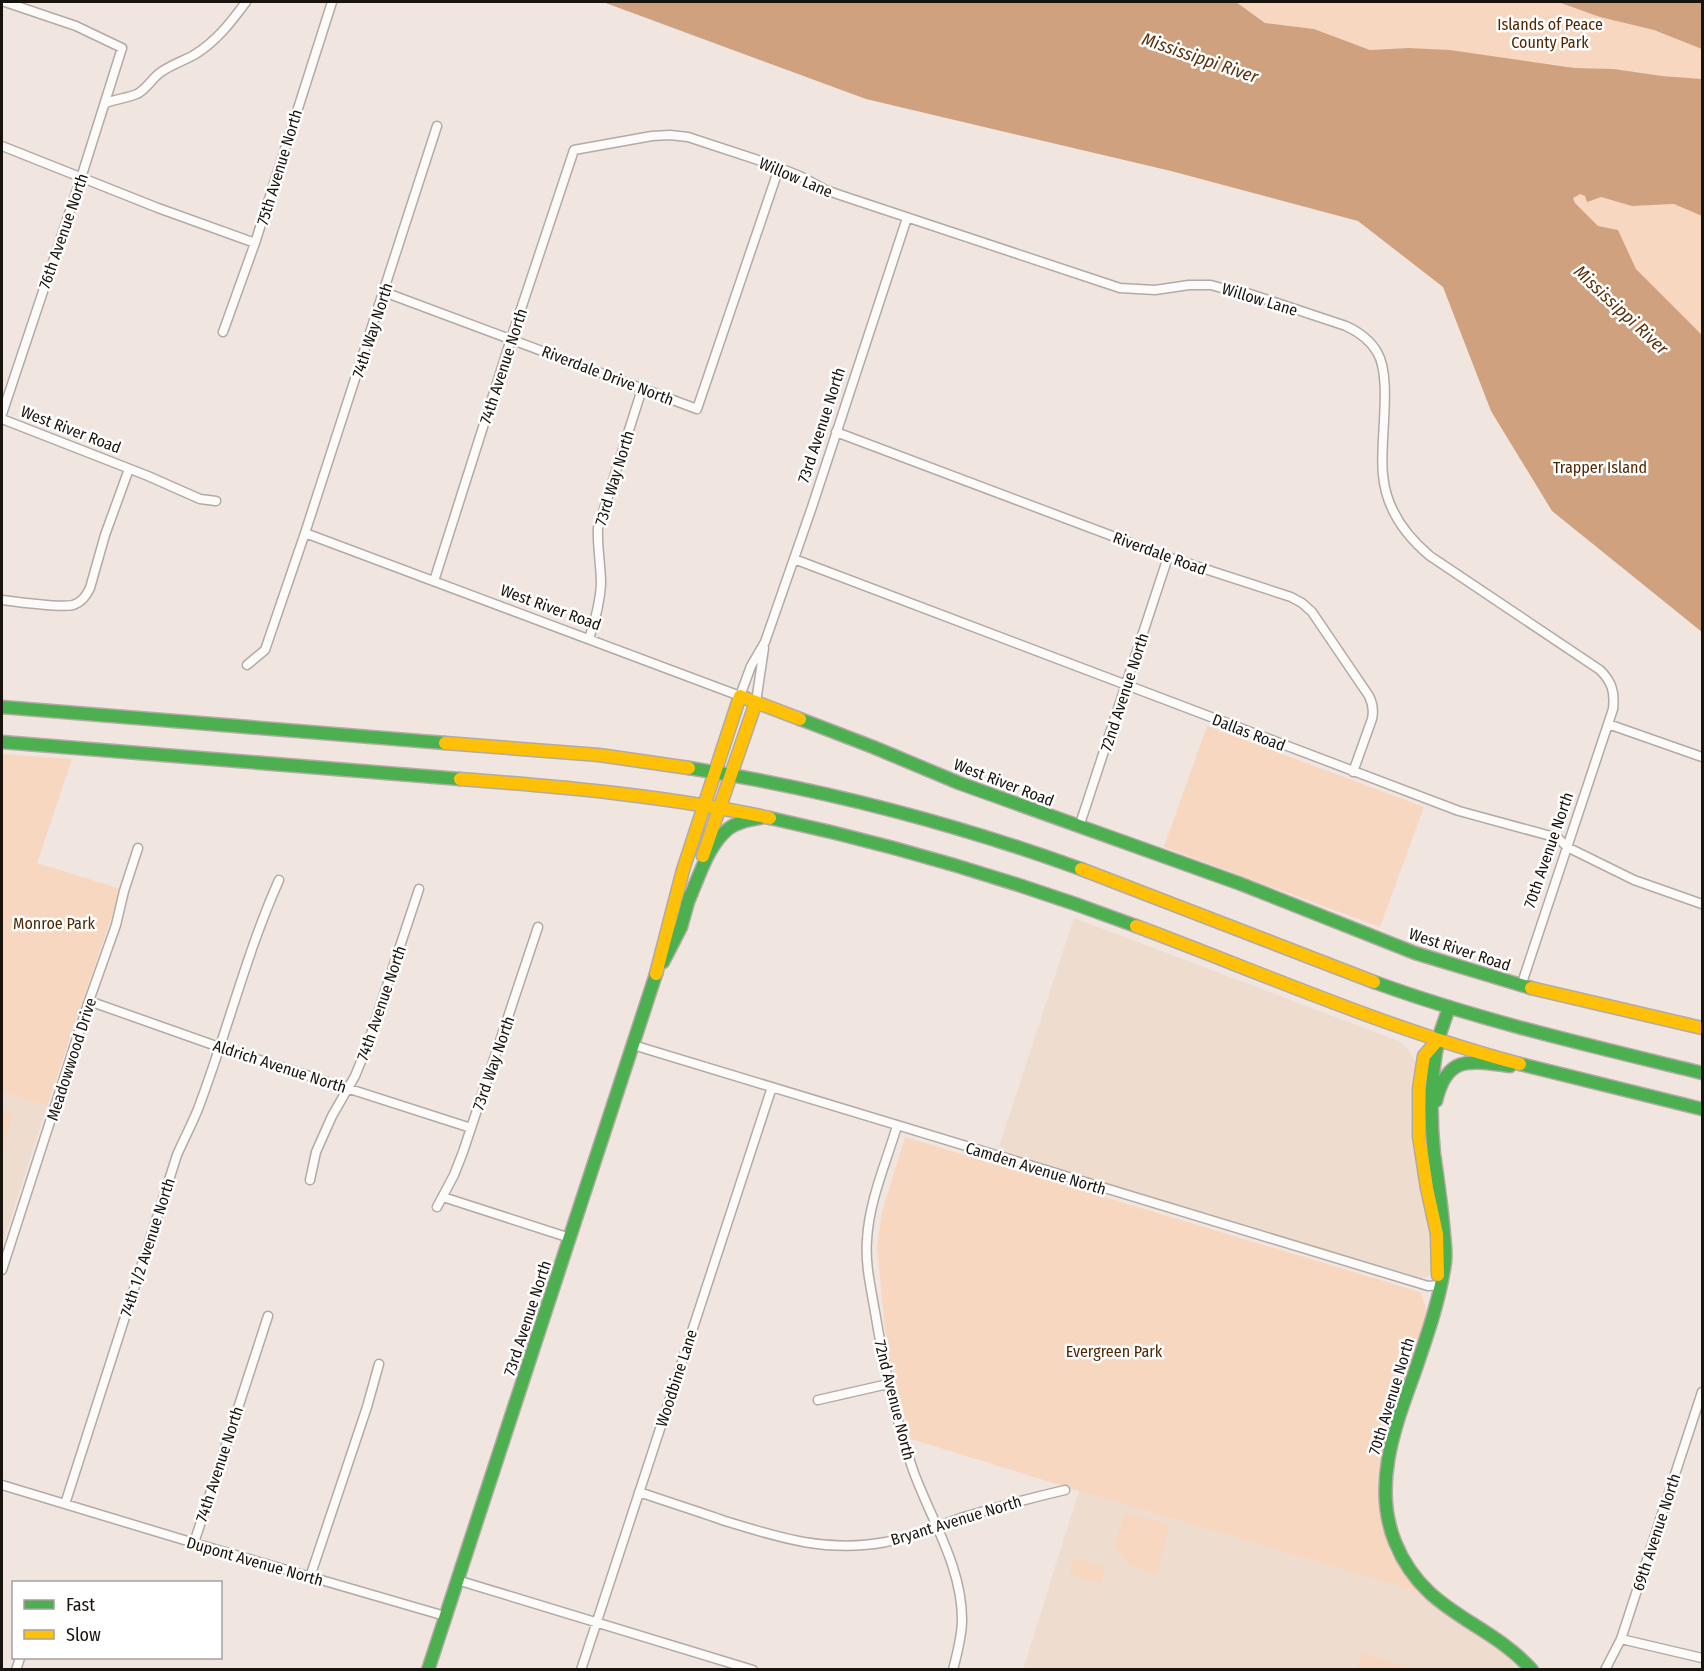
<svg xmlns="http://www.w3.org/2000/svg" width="1704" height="1671" viewBox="0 0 1704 1671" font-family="'Fira Sans Condensed',sans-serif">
	<rect width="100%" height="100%" fill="#f0e5df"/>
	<path fill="#eedccf" d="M 1074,918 L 1401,1042 L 1407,1048 L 1416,1063 L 1411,1118 L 1417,1170 L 1434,1253 L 1432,1269 L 1429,1276 L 1422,1278 L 997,1153 Z
		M 2,1092 L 47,1106 L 2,1246 Z
		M 1079,1491 L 1419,1592 L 1452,1620 L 1494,1645 L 1523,1669 L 1023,1670 Z"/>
	<path fill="#f8d7c1" d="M 1236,2 L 1562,2 C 1592,18 1624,20 1655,30 C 1671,36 1687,43 1702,49 L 1702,79 L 1662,76 L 1614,69 L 1575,68 L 1554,64 L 1528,62 L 1408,48 L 1370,50 L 1314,29 L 1265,23 Z
		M 1580,194 L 1585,196 L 1601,197 L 1632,206 L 1674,204 L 1702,216 L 1702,335 L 1636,269 L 1618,230 L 1598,226 L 1575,203 L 1573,197 Z
		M 1207,726 L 1424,807 L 1380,927 L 1164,847 Z
		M 2,754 L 72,759 L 37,863 L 121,889 L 47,1106 L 2,1092 Z
		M 2,1111 L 13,1114 L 2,1152 Z
		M 905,1137 L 1420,1292 L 1427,1311 L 1384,1442 L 1378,1473 L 1379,1500 L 1382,1527 L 1391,1554 L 1419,1592 L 1079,1491 L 911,1439 L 890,1360 L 885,1329 L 877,1247 L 882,1212 Z
		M 1127,1513 L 1168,1524 L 1169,1527 L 1157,1571 L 1155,1573 L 1129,1566 L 1114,1545 L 1125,1514 Z
		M 1074,1558 L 1105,1567 L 1101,1584 L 1069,1574 Z
		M 1362,1652 L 1414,1669 L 1356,1669 Z"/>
	<path fill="#d0a17e" d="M 603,2 L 1236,2 L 1265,23 L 1314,29 L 1370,50 L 1408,48 L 1450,50 L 1575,68 L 1614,69 L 1662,76 L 1702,79 L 1702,216 L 1674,204 L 1632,206 L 1601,197 L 1587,202 L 1585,196 L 1580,194 L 1573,198 L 1575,203 L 1598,226 L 1618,230 L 1636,269 L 1702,335 L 1702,632 L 1552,511 L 1491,411 L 1443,287 L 1358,221 L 1171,171 L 866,99 Z
		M 1558,2 L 1702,2 L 1702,49 L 1654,30 L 1600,17 Z"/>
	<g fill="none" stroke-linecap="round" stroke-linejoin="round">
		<g stroke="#b2aaa5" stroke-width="11">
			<path id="street" d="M 106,103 C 116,99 127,98 137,94 C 147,89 152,78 161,72 C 171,65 183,61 194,55 C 217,41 231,22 246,2
				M 2,146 L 158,208 L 255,243
				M 384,292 L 697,409 L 779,168
				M 223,332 L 255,243 L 332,2
				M 2,414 L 81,178 L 122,48 L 76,26 L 5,2
				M 2,419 L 148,476 L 200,499 L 216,501
				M 836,432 L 1168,557 L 1291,597 L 1302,603 L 1312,612 L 1369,696 C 1373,704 1374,710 1372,719 L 1353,772
				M 305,533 L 740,696 L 751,666 L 765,642 L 812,507 L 907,218
				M 794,559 L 1459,811 L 1558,838 L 1567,847 L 1634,880 L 1702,904
				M 434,581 L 511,339 L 574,150 L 652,136 L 670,135 L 688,137 L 767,163 L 800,176 L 826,190 L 840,195 L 1120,288 L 1155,290 L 1189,285 L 1211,285 L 1232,291 L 1247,293 L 1346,326 C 1359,332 1370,340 1377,352 C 1393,378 1379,443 1383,475 C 1386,509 1405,535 1430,556 L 1600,670 C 1612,682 1615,692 1613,709 L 1521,986
				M 2,600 C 17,602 60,608 73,605 C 82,602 86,596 90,588 L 105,535 L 129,469
				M 589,639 C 595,621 600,604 601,584 C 601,565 597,547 598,528 L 642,389
				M 247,665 L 265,650 L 305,533 L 437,126
				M 756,702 L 764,648
				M 1608,724 L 1702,757
				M 1079,827 L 1168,557
				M 89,1001 L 219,1047 L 471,1128
				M 633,1045 L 1428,1286 L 1440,1285
				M 897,1126 C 886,1163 869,1201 867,1240 C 865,1264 871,1288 875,1312 C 884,1366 895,1418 913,1470 C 931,1520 962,1566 962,1620 C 962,1637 957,1653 953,1670
				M 310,1180 L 316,1152 L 332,1116 L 355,1076 L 366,1049 L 419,889
				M 443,1197 L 570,1238
				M 437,1207 L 454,1175 L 463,1152 L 538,927
				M 2,1270 L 89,1001 L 116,925 L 124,891 L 138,848
				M 818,1400 L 888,1384
				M 2,1485 L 194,1543 L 445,1616
				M 639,1492 C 668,1502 697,1511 725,1521 C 780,1538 827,1553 886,1542 C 912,1536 938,1526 964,1517 C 997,1507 1031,1498 1065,1490
				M 65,1504 L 177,1155 C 184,1139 192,1124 198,1109 C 227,1033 246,954 279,880
				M 194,1543 L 268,1316
				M 310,1577 L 367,1407 L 379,1364
				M 457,1580 L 753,1670
				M 1621,1639 L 1702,1658
				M 16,1670 L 20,1658
				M 581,1670 L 772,1087
				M 1605,1670 L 1621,1639 L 1702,1392"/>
		</g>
		<g stroke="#b2aaa5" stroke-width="15">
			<path id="fast" d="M 2,707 L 445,743
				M 800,719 L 873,747 L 959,783 L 1241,884 L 1415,953 L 1531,988
				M 2,742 L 460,779
				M 689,768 C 823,789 954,823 1081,869
				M 770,818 C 895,845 1016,881 1136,926
				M 687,904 C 698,880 707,846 728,829 C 737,822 749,820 760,818
				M 663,962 L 681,927 L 690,895
				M 1374,982 C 1481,1021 1592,1046 1702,1073
				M 1449,1007 C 1446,1017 1442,1027 1439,1037 C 1430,1076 1430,1115 1434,1154 C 1438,1181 1442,1208 1444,1235 C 1445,1244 1446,1253 1445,1262 C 1440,1299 1427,1336 1415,1371 C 1395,1426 1372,1485 1395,1542 C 1424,1614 1486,1619 1532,1670
				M 1520,1064 L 1702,1109
				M 1436,1101 C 1447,1054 1471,1061 1510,1066
				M 428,1670 L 656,974"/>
		</g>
		<g stroke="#b2aaa5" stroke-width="15">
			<path id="slow" d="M 445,743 L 599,755 L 689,768
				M 460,779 C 564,787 668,796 770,818
				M 703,856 L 756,702
				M 1081,869 L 1374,982
				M 1136,926 C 1264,974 1388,1029 1520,1064
				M 656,974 L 683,870 L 740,696 L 800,719
				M 1531,988 L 1702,1028
				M 1437,1041 L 1424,1056 L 1419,1089 L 1419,1136 L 1427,1188 L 1437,1234 L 1438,1275"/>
		</g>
		<use href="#street" stroke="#fdfbfa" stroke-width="8"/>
		<use href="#fast" stroke="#4caf50" stroke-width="12"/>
		<use href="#slow" stroke="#ffc107" stroke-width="12"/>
	</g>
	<g text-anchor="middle" stroke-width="5" stroke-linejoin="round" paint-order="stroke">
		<g font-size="16" fill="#502600" stroke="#fff">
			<text x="1550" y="30">Islands of Peace<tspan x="1550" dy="18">County Park</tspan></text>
			<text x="1600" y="473">Trapper Island</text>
			<text x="54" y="929">Monroe Park</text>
			<text x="1114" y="1357">Evergreen Park</text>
		</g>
		<g font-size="16" fill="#19130e" stroke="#fff">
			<text transform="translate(279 167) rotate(-73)" y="6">75th Avenue North</text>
			<text transform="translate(796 177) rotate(23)" y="6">Willow Lane</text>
			<text transform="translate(63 231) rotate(-71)" y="6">76th Avenue North</text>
			<text transform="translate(1260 299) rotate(17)" y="6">Willow Lane</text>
			<text transform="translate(372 330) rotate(-72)" y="6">74th Way North</text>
			<text transform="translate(503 366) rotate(-72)" y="6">74th Avenue North</text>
			<text transform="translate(608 375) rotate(21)" y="6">Riverdale Drive North</text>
			<text transform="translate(821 425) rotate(-72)" y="6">73rd Avenue North</text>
			<text transform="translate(71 429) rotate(21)" y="6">West River Road</text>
			<text transform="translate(614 478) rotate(-73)" y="6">73rd Way North</text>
			<text transform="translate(1160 553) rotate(20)" y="6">Riverdale Road</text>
			<text transform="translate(551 607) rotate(20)" y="6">West River Road</text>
			<text transform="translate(1124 692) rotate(-72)" y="6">72nd Avenue North</text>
			<text transform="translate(1249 732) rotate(21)" y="6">Dallas Road</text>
			<text transform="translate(1004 782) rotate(21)" y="6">West River Road</text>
			<text transform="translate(1548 850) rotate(-71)" y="6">70th Avenue North</text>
			<text transform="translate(1460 949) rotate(18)" y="6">West River Road</text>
			<text transform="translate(381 1003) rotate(-71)" y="6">74th Avenue North</text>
			<text transform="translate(71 1059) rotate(-72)" y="6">Meadowwood Drive</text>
			<text transform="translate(493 1063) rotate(-71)" y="6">73rd Way North</text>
			<text transform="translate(280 1066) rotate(18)" y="6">Aldrich Avenue North</text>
			<text transform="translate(1036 1168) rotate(17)" y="6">Camden Avenue North</text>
			<text transform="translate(147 1247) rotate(-72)" y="6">74th 1/2 Avenue North</text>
			<text transform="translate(527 1318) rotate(-72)" y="6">73rd Avenue North</text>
			<text transform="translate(676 1378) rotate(-72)" y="6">Woodbine Lane</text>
			<text transform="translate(1391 1396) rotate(-73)" y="6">70th Avenue North</text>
			<text transform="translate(895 1400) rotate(76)" y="6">72nd Avenue North</text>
			<text transform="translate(219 1464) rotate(-72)" y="6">74th Avenue North</text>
			<text transform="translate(956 1520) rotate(-17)" y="6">Bryant Avenue North</text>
			<text transform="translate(1656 1532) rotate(-72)" y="6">69th Avenue North</text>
			<text transform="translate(255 1561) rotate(16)" y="6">Dupont Avenue North</text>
		</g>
		<g font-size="18" font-style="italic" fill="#5c320c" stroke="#fff">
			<text transform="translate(1200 58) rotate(19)" y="6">Mississippi River</text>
			<text transform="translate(1621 310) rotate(43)" y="6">Mississippi River</text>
		</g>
	</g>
	<rect width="1704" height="1671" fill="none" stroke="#19130e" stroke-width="6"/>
	<rect x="12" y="1581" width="210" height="78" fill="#ffffff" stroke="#a3a19f" stroke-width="1.5"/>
	<rect x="24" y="1600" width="30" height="9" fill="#4caf50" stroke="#a3a19f" stroke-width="1.5"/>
	<text x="66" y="1611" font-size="18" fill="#19130e">Fast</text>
	<rect x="24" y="1630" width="30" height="9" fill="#ffc107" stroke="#a3a19f" stroke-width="1.5"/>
	<text x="66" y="1641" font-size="18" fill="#19130e">Slow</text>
</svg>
